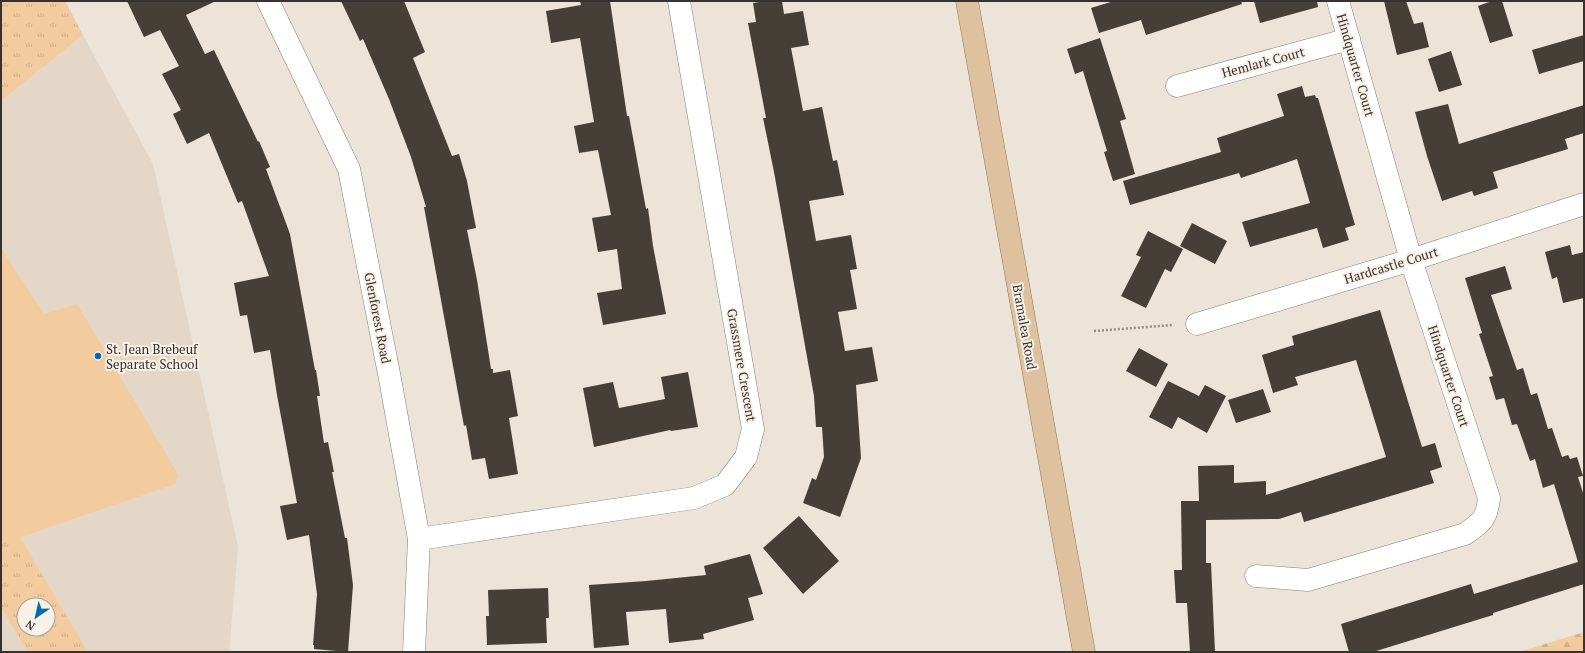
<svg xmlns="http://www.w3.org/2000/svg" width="1585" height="653" viewBox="0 0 1585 653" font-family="'PT Serif',serif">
	<defs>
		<pattern id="grass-tufts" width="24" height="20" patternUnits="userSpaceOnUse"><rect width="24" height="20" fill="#f2cb9f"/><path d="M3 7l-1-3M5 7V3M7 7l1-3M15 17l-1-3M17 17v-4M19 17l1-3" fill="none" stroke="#d0af89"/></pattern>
		<pattern id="forest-firs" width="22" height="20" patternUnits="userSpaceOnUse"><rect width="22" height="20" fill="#f2cb9f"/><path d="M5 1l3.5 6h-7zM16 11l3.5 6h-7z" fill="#d0af89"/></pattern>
	</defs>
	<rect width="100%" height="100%" fill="#ece3d9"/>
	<path fill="#e4d7c7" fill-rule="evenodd" d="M 83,35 L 153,164 L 238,547 L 229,652 L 1,652 L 1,101 ZM 24,605 L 48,605 L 48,629 L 24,629 Z"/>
	<path fill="url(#grass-tufts)" fill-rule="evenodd" d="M 1,1 L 65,1 L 83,35 L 1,101 Z
		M 1,505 L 88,652 L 28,652 L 1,607 ZM 24,605 L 48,605 L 48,629 L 24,629 Z"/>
	<path fill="url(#forest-firs)" d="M 1584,632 L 1584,652 L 1519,652 Z"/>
	<path fill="#f2cb9f" d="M 1,248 L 44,314 L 77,304 L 179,476 L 175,484 L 12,540 L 1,528 Z"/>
	<path fill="#463f37" d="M 127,1 L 216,1 L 186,15 L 205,54 L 214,50 L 258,142 L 259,141 L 270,167 L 266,169 L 290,234 L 315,370 L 316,370 L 320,396 L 317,396 L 324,443 L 328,442 L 334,472 L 332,472 L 345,538 L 347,538 L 353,585 L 348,652 L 314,649 L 314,645 L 313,645 L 317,594 L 309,535 L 287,540 L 280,506 L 297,503 L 277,395 L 270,350 L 254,353 L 247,315 L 240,316 L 234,283 L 269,276 L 242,201 L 238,203 L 209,133 L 187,144 L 173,114 L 181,110 L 162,74 L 179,66 L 160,30 L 144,37 Z
		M 341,1 L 404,1 L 425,52 L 413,58 L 452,156 L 459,154 L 467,181 L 476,228 L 467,230 L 477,280 L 491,369 L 493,369 L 493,373 L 510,370 L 518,416 L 509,418 L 518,474 L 489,479 L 485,458 L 472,460 L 466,425 L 464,426 L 424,207 L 426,207 L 411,157 L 389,99 L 363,39 L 360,41 Z
		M 580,1 L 610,1 L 627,116 L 629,116 L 646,209 L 648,208 L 653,246 L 666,314 L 603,325 L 597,293 L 622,289 L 617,249 L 598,252 L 592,218 L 611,215 L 598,150 L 579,153 L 574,126 L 594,122 L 580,38 L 551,43 L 546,11 L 581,5 Z
		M 765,1 L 782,1 L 784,14 L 803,11 L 809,45 L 791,48 L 803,111 L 822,107 L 833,161 L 837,160 L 844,195 L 809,201 L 816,241 L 851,235 L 857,269 L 850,270 L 857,309 L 838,312 L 845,351 L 872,347 L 878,381 L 856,385 L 861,458 L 840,517 L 803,503 L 812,478 L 816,480 L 824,457 L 822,427 L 816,427 L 814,396 L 774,172 L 763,118 L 766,118 L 748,23 L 756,22 L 753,3 Z
		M 1114,1 L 1241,1 L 1242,4 L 1146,35 L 1141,20 L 1099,33 L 1091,8 Z
		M 1254,1 L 1317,1 L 1318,7 L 1260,23 Z
		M 1384,1 L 1406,1 L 1414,24 L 1423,22 L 1429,47 L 1397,55 Z
		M 1492,1 L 1502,1 L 1513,36 L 1490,43 L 1478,6 Z
		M 1584,35 L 1584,61 L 1539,74 L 1532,50 Z
		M 1100,38 L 1126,119 L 1120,121 L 1135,174 L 1113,181 L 1104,152 L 1107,151 L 1083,71 L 1075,74 L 1067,49 Z
		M 1451,51 L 1462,85 L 1439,92 L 1428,59 Z
		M 1302,86 L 1305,97 L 1315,95 L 1316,98 L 1318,98 L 1355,225 L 1345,228 L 1349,240 L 1323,248 L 1317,228 L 1250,247 L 1242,222 L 1310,203 L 1297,159 L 1241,178 L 1239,173 L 1130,205 L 1123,181 L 1221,152 L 1217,138 L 1284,116 L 1277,94 Z
		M 1448,104 L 1459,144 L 1584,105 L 1584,133 L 1565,139 L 1568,149 L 1493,172 L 1498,188 L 1474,196 L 1472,191 L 1442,201 L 1427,156 L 1415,112 Z
		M 1192,223 L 1227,241 L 1215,264 L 1180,246 Z
		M 1148,231 L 1183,249 L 1171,272 L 1165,269 L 1146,308 L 1121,296 L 1141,257 L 1136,255 Z
		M 1570,245 L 1572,255 L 1584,252 L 1584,298 L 1563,303 L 1557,277 L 1552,279 L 1545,252 Z
		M 1505,266 L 1512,289 L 1491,295 L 1517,370 L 1523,368 L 1531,395 L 1537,393 L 1548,429 L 1552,428 L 1562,457 L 1568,455 L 1570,459 L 1577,457 L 1583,476 L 1578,477 L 1584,496 L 1584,584 L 1493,613 L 1493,615 L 1373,652 L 1349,652 L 1341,624 L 1471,584 L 1474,594 L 1578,562 L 1554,484 L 1543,488 L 1535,459 L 1530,461 L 1517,424 L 1512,425 L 1504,398 L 1496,400 L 1489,377 L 1493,376 L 1479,334 L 1482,333 L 1465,278 Z
		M 1380,310 L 1422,447 L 1435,443 L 1442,467 L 1430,471 L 1434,483 L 1304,522 L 1301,512 L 1279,519 L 1206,520 L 1206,563 L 1211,563 L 1215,652 L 1190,652 L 1187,603 L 1176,603 L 1174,570 L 1182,570 L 1181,501 L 1199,501 L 1198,466 L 1234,465 L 1234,483 L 1266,481 L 1266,495 L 1386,457 L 1356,360 L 1295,377 L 1298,385 L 1273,393 L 1262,355 L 1294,345 L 1292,336 Z
		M 1139,348 L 1168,364 L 1156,387 L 1126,371 Z
		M 688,372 L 698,427 L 671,431 L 670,430 L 594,447 L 583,388 L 613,382 L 619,408 L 665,399 L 661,377 Z
		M 1168,381 L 1199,396 L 1205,385 L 1226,396 L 1207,433 L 1178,417 L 1172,429 L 1149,417 Z
		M 1263,389 L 1271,412 L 1236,423 L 1228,400 Z
		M 799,516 L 839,561 L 803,594 L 763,548 Z
		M 750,554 L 763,594 L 748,598 L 754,620 L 703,634 L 704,639 L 669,643 L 666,609 L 626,612 L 629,645 L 594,648 L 589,585 L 646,581 L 706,575 L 704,566 Z
		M 548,588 L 549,618 L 546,618 L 547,643 L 487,645 L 486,616 L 489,616 L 488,590 Z"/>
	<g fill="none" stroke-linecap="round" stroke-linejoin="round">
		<g stroke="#888077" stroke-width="23">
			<path id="minor" d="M 268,1 L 349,169 L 390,379 L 419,539 L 414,652
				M 1177,86 L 1349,39
				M 1197,324 L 1411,260 L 1584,204
				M 419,539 L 694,498 L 725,485 L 746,457 L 753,429 L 679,1
				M 1256,576 L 1308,580 L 1465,534 C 1481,523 1487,519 1489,498 L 1411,260 L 1338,1"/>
		</g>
		<g stroke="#957550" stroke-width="23">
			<path id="major" d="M 967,1 L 1084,652"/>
		</g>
		<path stroke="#969089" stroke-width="2.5" stroke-dasharray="2 2" stroke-linecap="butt" d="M 1094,331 L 1173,325"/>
		<use href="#minor" stroke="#fff" stroke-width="22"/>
		<use href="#major" stroke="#dec2a0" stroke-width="22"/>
	</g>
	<circle fill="#0469b5" stroke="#f9f0e7" stroke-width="1.5" cx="98" cy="356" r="4"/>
	<g text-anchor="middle" stroke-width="4" stroke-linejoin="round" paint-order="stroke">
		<g font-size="13" fill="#36322f" stroke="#f9f0e7">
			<text transform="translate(1263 62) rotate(-15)" y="5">Hemlark Court</text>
			<text transform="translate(1356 65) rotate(74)" y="5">Hindquarter Court</text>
			<text transform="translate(1391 265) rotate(-17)" y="5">Hardcastle Court</text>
			<text transform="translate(378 318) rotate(79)" y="5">Glenforest Road</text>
			<text transform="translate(1025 327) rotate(80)" y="5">Bramalea Road</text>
			<text transform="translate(742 365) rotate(80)" y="5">Grassmere Crescent</text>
			<text transform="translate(1449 376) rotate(72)" y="5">Hindquarter Court</text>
		</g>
		<g font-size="13" fill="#36322f" stroke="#f9f0e7" text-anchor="start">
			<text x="106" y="354">St. Jean Brebeuf<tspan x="106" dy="15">Separate School</tspan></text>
		</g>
	</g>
	<rect width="1585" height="653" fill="none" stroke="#36322f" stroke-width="4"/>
	<g transform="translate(36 617) rotate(214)"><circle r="19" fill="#f9f0e7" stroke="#aba49d"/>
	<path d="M0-3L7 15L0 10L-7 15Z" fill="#0469b5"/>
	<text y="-6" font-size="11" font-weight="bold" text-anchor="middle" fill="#36322f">N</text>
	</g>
</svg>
